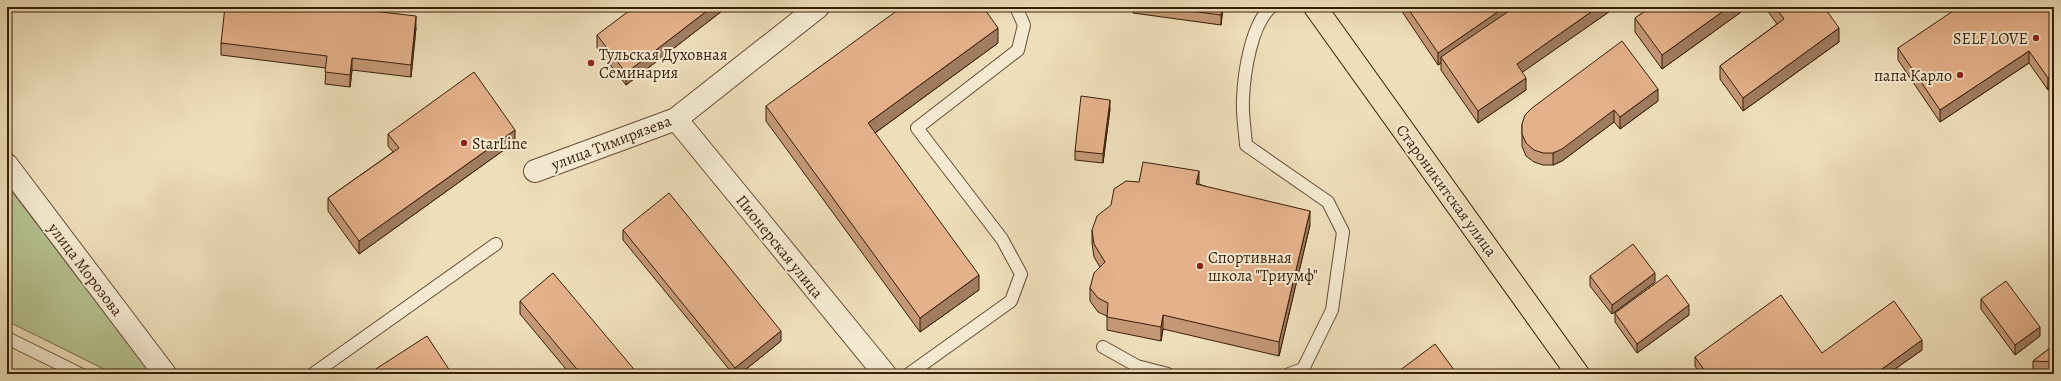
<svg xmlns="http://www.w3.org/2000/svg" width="2061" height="381" viewBox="0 0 2061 381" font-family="Alegreya,serif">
	<rect width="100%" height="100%" fill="#eedeba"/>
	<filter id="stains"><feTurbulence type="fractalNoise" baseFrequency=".005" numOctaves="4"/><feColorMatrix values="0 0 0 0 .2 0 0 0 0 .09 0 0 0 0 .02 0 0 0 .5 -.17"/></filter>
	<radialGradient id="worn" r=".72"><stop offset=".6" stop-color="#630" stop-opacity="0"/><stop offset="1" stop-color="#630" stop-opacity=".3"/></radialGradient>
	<path fill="#b6c291" stroke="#77704d" d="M 7,185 L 151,374 L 114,374 L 7,321 Z"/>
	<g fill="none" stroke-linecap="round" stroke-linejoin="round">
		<g stroke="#664e35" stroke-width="14">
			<path id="lane" d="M 1271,7 C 1251,25 1244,73 1243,99 C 1242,114 1245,130 1246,145 L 1328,202 L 1343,232 L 1332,310 L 1303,369 L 1289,374
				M 7,338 L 80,374
				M 1103,347 L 1137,366 L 1168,374
				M 313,374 L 496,244
				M 909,374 L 1011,301 L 1021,274 L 1002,239 L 917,128 L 1018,50 L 1024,25 L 1016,7"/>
		</g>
		<g stroke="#664e35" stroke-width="24">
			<path id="street" d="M 676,119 L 885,374
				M 7,165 L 165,374
				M 535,171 L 676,119 L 818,7"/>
		</g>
		<g stroke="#381e09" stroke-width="24">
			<path id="primary" d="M 1315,7 L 1578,374"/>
		</g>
		<use href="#lane" stroke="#f4ead2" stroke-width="12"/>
		<use href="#street" stroke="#f4ead2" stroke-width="22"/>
		<use href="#primary" stroke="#eedeba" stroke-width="22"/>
	</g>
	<path fill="#c49877" stroke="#381e09" d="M 722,7 L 722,11 L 626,85 L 597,48 L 597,35 Z
		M 1133,7 L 1223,7 L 1221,25 L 1133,13 Z
		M 1399,7 L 1509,7 L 1509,11 L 1515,7 L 1616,7 L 1522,72 L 1526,90 L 1478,123 L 1441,70 L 1441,63 L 1438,65 Z
		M 1651,7 L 1748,7 L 1662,69 L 1635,32 L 1635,18 Z
		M 1765,7 L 1824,7 L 1839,42 L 1743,111 L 1720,79 L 1720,66 L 1777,24 Z
		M 2054,7 L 2048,90 L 2029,63 L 1940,122 L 1898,60 L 1898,48 Z
		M 416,28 L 411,77 L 352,70 L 350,87 L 325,84 L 326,68 L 221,55 L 221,43 Z
		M 998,43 L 875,133 L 979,290 L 920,332 L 766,121 L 766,106 Z
		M 1658,101 L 1620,129 L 1614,122 L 1562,161 L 1553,165 L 1543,165 L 1534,162 L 1526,156 L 1522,146 L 1522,124 Z
		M 1110,109 L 1103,163 L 1075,160 L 1075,151 Z
		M 388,134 L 515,142 L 359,254 L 328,211 L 328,198 L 393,152 L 388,146 Z
		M 1139,182 L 1199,184 L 1310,225 L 1279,356 L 1163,329 L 1161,341 L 1107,330 L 1107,316 L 1098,312 L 1090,301 L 1090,288 L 1100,267 L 1094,257 L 1092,243 L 1092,230 Z
		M 623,230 L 781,341 L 740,374 L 733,374 L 623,240 Z
		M 1590,276 L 1655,282 L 1612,314 L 1590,286 Z
		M 1981,299 L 2040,336 L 2015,355 L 1981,309 Z
		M 520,301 L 638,374 L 570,374 L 520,314 Z
		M 1615,313 L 1689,315 L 1637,353 L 1615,322 Z
		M 2054,345 L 2054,374 L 2033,373 L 2033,361 Z
		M 1922,350 L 1888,374 L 1700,374 L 1695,366 L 1695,357 Z"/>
	<path fill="#a07c61" stroke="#381e09" d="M 712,7 L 722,7 L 722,11 L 626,85 L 626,73 Z
		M 1222,7 L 1223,7 L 1221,25 L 1221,15 Z
		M 1505,7 L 1509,7 L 1509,17 L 1441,57 L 1441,63 L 1438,65 L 1438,53 Z
		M 1598,7 L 1616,7 L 1517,76 L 1517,64 Z
		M 1729,7 L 1748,7 L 1662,69 L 1662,55 Z
		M 416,16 L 416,28 L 411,77 L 411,65 Z
		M 998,28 L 998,43 L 868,138 L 868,123 Z
		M 1839,28 L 1839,42 L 1743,111 L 1743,98 Z
		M 2029,51 L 2029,63 L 1940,122 L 1940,110 Z
		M 352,58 L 352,70 L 350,87 L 350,75 Z
		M 2054,74 L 2054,86 L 2048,90 L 2048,78 Z
		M 1526,78 L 1526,90 L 1478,123 L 1478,111 Z
		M 1658,89 L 1658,101 L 1620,129 L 1620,117 Z
		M 1110,100 L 1110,109 L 1103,163 L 1103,154 Z
		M 1614,110 L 1614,122 L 1562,161 L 1553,165 L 1553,153 Z
		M 515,130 L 515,142 L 359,254 L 359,241 Z
		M 1199,171 L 1199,185 L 1196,184 Z
		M 1310,211 L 1310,225 L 1279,356 L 1279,342 Z
		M 1655,273 L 1655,282 L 1612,314 L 1612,305 Z
		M 979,275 L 979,290 L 920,332 L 920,318 Z
		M 1689,305 L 1689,315 L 1637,353 L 1637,344 Z
		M 1163,315 L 1163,329 L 1161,341 L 1161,327 Z
		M 2040,327 L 2040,336 L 2015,355 L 2015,345 Z
		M 781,331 L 781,341 L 740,374 L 735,374 L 735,368 Z
		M 1922,340 L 1922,350 L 1888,374 L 1875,374 Z"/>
	<path fill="#e4b18a" stroke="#381e09" d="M 225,7 L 338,7 L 416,16 L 411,65 L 352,58 L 350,75 L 325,72 L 327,56 L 221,43 Z
		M 634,7 L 712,7 L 626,73 L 597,35 Z
		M 902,7 L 983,7 L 998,28 L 868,123 L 979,275 L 920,318 L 766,106 Z
		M 1159,7 L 1222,7 L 1221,15 Z
		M 1407,7 L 1505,7 L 1438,53 Z
		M 1515,7 L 1598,7 L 1517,64 L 1526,78 L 1478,111 L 1441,57 Z
		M 1651,7 L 1729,7 L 1662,55 L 1635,18 Z
		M 1775,7 L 1824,7 L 1839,28 L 1743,98 L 1720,66 L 1784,19 Z
		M 1959,7 L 2054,7 L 2054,74 L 2048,78 L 2029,51 L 1940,110 L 1898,48 Z
		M 1622,41 L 1658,89 L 1620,117 L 1614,110 L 1562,149 L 1553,153 L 1543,153 L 1534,150 L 1526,143 L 1522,134 L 1522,124 L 1525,115 L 1532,108 Z
		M 474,72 L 515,130 L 359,241 L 328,198 L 399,148 L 388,134 Z
		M 1081,96 L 1110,100 L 1103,154 L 1075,151 Z
		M 1143,162 L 1199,171 L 1196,184 L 1310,211 L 1279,342 L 1163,315 L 1161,327 L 1107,317 L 1108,303 L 1098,298 L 1090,288 L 1094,273 L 1105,262 L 1094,244 L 1092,230 L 1097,216 L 1111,205 L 1114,189 L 1126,181 L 1139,182 Z
		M 669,193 L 781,331 L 735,368 L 623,230 Z
		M 1633,244 L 1655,273 L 1612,305 L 1590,276 Z
		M 553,273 L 638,374 L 581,374 L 520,301 Z
		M 1667,275 L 1689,305 L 1637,344 L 1615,313 Z
		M 2006,281 L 2040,327 L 2015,345 L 1981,299 Z
		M 1781,295 L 1822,353 L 1894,301 L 1922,340 L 1875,374 L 1707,374 L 1695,357 Z
		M 427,336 L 452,374 L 368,374 Z
		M 1435,344 L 1457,374 L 1395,374 Z
		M 2054,345 L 2054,362 L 2033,361 Z
		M 7,370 L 16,374 L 7,374 Z
		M 1532,372 L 1534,374 L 1529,374 Z"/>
	<g fill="#8f2418" stroke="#f4ead2" stroke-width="1.5">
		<circle cx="2036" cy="38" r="4"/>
		<circle cx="591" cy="63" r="4"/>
		<circle cx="1960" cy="75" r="4"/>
		<circle cx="464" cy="143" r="4"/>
		<circle cx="1200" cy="266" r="4"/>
	</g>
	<g text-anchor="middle" stroke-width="4" stroke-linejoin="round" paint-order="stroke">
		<g font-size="16" fill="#381e09" stroke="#f4ead2" text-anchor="start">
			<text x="2028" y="44" text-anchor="end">SELF LOVE</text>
			<text x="599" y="60">Тульская Духовная<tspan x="599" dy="18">Семинария</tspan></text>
			<text x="1952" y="81" text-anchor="end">папа Карло</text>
			<text x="472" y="149">StarLine</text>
			<text x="1208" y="263">Спортивная<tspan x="1208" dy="18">школа "Триумф"</tspan></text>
		</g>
		<g font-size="16" fill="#381e09" stroke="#f4ead2">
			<text transform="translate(611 142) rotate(-21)" y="6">улица Тимирязева</text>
			<text transform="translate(1447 190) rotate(54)" y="6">Староникитская улица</text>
			<text transform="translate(780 246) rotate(51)" y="6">Пионерская улица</text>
			<text transform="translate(86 269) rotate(53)" y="6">улица Морозова</text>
		</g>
	</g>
	<rect width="2061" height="381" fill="none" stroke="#eedeba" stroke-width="24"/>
	<rect x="8" y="8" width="2045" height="365" fill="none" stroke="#381e09" stroke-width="2"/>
	<rect x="12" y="12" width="2037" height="357" fill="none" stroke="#381e09"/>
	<rect width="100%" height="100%" filter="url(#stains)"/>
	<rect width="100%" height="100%" fill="url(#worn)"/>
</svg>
